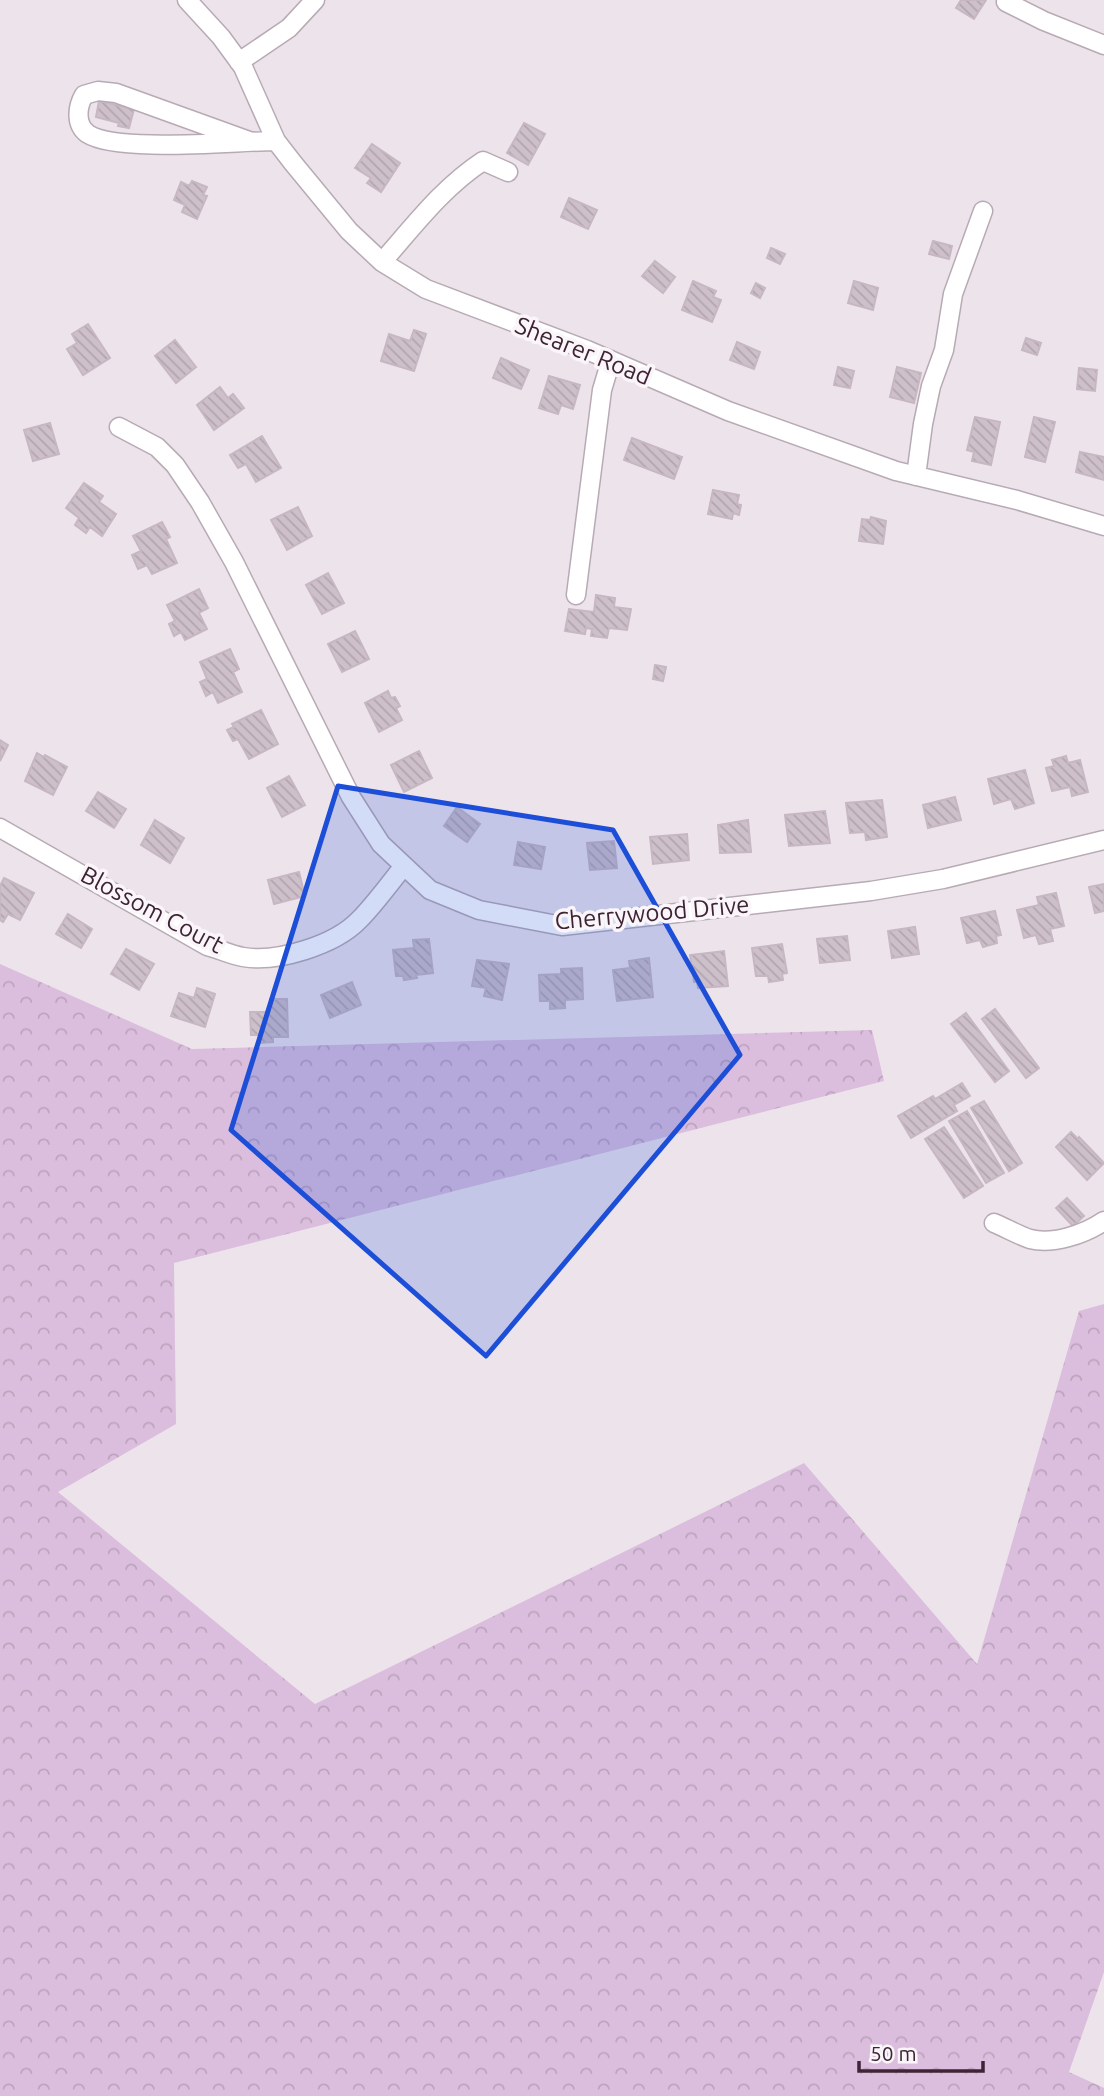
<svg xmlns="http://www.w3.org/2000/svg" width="1104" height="2096" viewBox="0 0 1104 2096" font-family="Ubuntu,sans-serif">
	<defs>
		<pattern id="forest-crowns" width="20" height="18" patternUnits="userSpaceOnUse" patternTransform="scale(1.75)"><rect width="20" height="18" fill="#dbbedd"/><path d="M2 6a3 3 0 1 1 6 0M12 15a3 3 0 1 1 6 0" fill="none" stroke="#bda3be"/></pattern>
		<pattern id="building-back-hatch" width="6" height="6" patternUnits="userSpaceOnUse" patternTransform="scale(1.75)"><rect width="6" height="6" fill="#cec0ca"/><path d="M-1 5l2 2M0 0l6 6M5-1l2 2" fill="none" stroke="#b2a5ae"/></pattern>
	</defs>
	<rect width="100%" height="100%" fill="#ede4eb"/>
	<path fill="url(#forest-crowns)" d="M 0,964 L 192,1049 L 872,1030 L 884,1081 L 174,1263 L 176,1424 L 58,1492 L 315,1704 L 804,1463 L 977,1664 L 1079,1311 L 1104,1304 L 1104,1972 L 1069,2072 L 1104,2088 L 1104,2096 L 0,2096 Z"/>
	<path fill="url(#building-back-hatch)" stroke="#c7b7c3" stroke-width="2" d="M 961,0 L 986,0 L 974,19 L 956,8 Z
		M 99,101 L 134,109 L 129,128 L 118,126 L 119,123 L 96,117 Z
		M 524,123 L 545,134 L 528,165 L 507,153 Z
		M 372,144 L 400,163 L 381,192 L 367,183 L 371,178 L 355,168 Z
		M 192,181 L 207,187 L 203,195 L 207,196 L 197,219 L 182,212 L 185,205 L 174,200 L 181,182 L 189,186 Z
		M 569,198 L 597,210 L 588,229 L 561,217 Z
		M 933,241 L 952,246 L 949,259 L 929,254 Z
		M 771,248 L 785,254 L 780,264 L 767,258 Z
		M 655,261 L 675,277 L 663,293 L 642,276 Z
		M 693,281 L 716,291 L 713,297 L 721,300 L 712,322 L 682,310 Z
		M 854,281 L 878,288 L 873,310 L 848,303 Z
		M 756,283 L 765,288 L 760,298 L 751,293 Z
		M 88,324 L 110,358 L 83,375 L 67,349 L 77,343 L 72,334 Z
		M 414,330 L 426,334 L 414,371 L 381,361 L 389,334 L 410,341 Z
		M 1026,338 L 1041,343 L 1037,355 L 1022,350 Z
		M 175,340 L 196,367 L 176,383 L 155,356 Z
		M 737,342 L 760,352 L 754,369 L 730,360 Z
		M 501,358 L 529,370 L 521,389 L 493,378 Z
		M 838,367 L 854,371 L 850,388 L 834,385 Z
		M 897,367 L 921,373 L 914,403 L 890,397 Z
		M 1079,368 L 1097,370 L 1095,391 L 1077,389 Z
		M 549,376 L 580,385 L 573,409 L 561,405 L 558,414 L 539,408 Z
		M 220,387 L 228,398 L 233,394 L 244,408 L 214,430 L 197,405 Z
		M 975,417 L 1000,422 L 991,465 L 972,461 L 974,452 L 967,450 Z
		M 1034,417 L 1055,422 L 1045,462 L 1025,457 Z
		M 50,423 L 59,454 L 33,461 L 24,430 Z
		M 262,436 L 281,468 L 256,482 L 246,464 L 238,468 L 230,455 Z
		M 632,438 L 682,457 L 674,479 L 624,460 Z
		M 1080,452 L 1104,457 L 1104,480 L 1076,472 Z
		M 84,483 L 103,496 L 99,502 L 116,514 L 102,536 L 90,527 L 86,533 L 75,525 L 79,518 L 66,508 Z
		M 713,490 L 739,495 L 737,504 L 741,505 L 739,515 L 733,513 L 732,519 L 708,514 Z
		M 298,507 L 312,536 L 287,550 L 271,520 Z
		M 871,517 L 886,521 L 883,544 L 859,541 L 862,519 L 870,520 Z
		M 162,522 L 170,537 L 166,539 L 177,563 L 152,574 L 147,565 L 138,569 L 132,555 L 141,551 L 133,536 Z
		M 328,573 L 344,603 L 322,614 L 306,585 Z
		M 199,589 L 208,608 L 199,613 L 207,629 L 185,640 L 181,632 L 174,636 L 169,624 L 175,621 L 167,605 Z
		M 596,595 L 615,598 L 614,607 L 631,609 L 627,630 L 609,628 L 607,638 L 591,636 L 592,629 L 586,628 L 585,634 L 565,631 L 569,609 L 594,612 Z
		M 355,631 L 369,659 L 342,672 L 328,644 Z
		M 230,649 L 239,669 L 233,672 L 242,692 L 218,703 L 213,692 L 206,696 L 200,682 L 207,679 L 200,662 Z
		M 655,665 L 666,667 L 663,681 L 653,679 Z
		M 388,691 L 391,698 L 395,697 L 400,706 L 396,708 L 402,720 L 379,732 L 365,703 Z
		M 261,710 L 278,744 L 249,759 L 238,739 L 233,741 L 227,730 L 234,727 L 232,724 Z
		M 0,740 L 8,745 L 0,761 Z
		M 419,751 L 432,778 L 404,792 L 391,765 Z
		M 37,753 L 44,757 L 45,755 L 67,767 L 53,795 L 25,781 Z
		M 1066,756 L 1068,763 L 1080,760 L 1088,792 L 1072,796 L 1070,787 L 1052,791 L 1046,768 L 1054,766 L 1052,760 Z
		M 1025,770 L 1034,803 L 1015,809 L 1011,799 L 994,804 L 988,779 Z
		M 289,776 L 305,805 L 282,817 L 267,788 Z
		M 98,792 L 126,809 L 114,828 L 86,811 Z
		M 955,797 L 961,820 L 928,828 L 923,805 Z
		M 882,800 L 887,837 L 866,840 L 865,832 L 850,833 L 846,803 Z
		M 457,807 L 480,824 L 467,842 L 444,826 Z
		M 825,811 L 830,843 L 789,846 L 785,815 Z
		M 155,820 L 184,838 L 170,863 L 141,845 Z
		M 748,820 L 751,852 L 720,853 L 718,825 Z
		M 687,834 L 689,860 L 653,864 L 650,837 Z
		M 614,841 L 617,868 L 590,870 L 587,843 Z
		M 518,842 L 545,847 L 541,869 L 514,865 Z
		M 299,872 L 305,896 L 274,904 L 268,880 Z
		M 4,878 L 34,893 L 20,920 L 8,914 L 3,922 L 0,920 L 0,886 Z
		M 1104,884 L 1104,911 L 1095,913 L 1089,887 Z
		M 1056,893 L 1064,926 L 1050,929 L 1053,941 L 1039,944 L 1036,935 L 1024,938 L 1017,910 L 1039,905 L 1037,897 Z
		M 995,911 L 1001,935 L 996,936 L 997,943 L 983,947 L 980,940 L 967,943 L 961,918 Z
		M 68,914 L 92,929 L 81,948 L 56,934 Z
		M 915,927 L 919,954 L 892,958 L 888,931 Z
		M 847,936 L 850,960 L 820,963 L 817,939 Z
		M 429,939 L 433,973 L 416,975 L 417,978 L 404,980 L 403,976 L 396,976 L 393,950 L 414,948 L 413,940 Z
		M 782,944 L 787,973 L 782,974 L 783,980 L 769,982 L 768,976 L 756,976 L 752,948 Z
		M 126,949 L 154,964 L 139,990 L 111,974 Z
		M 724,951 L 728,986 L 698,988 L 697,982 L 694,982 L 690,955 Z
		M 649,958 L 653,997 L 617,1001 L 613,970 L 630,968 L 629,961 Z
		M 477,960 L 509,964 L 502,1000 L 484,996 L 486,988 L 472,986 Z
		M 582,968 L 583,999 L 565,1000 L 565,1008 L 550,1009 L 550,1001 L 540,1001 L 539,975 L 561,974 L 561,969 Z
		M 352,982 L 361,1005 L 330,1018 L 321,995 Z
		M 197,988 L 215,994 L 205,1027 L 171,1016 L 179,993 L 194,998 Z
		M 270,999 L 287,999 L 288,1037 L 273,1037 L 273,1042 L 260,1043 L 260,1035 L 251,1035 L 250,1012 L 270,1012 Z
		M 995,1009 L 1039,1068 L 1026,1078 L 982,1019 Z
		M 966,1013 L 1009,1071 L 995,1082 L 951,1024 Z
		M 962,1083 L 970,1096 L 954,1105 L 957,1111 L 911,1138 L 898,1116 L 933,1096 L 935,1099 Z
		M 984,1101 L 1022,1163 L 1009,1171 L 971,1108 Z
		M 967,1111 L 1004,1173 L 986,1183 L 949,1121 Z
		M 944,1127 L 983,1186 L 964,1198 L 925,1139 Z
		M 1071,1132 L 1078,1139 L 1079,1137 L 1104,1163 L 1087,1180 L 1056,1147 Z
		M 1067,1198 L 1084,1216 L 1073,1226 L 1056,1208 Z"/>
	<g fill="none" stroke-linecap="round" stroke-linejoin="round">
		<g stroke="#b8aab4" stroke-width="21">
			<path id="minor" d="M 187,0 L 221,37 L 243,67 L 276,141 L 293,163 L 349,231 L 382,262 L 426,289 L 587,350 L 728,411 L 896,471 L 1017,500 L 1104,526
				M 1006,2 L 1044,21 L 1104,45
				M 239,62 L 289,28 L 315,0
				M 249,141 L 116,93 L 98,91 L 84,95 C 77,107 75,125 88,134 C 118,153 236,141 276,141
				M 382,262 C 414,226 442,188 483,161 L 508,172
				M 119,427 L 157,447 L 175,465 L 200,502 L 234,562 L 351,797 L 381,844 L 430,890 L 479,910 L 562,926 L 871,891 L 943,879 L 1104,840
				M 916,476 L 923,424 L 931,386 L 944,350 L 953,294 L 983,211
				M 576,595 L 602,390 L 611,360
				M 0,828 L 207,946 C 219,949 231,955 243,957 C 277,963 335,945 359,920 C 375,904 389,884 404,866
				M 994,1223 C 1006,1228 1018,1235 1030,1239 C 1053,1245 1085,1234 1104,1221"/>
		</g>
		<use href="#minor" stroke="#fff" stroke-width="18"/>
	</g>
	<path fill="#1d4ed8" fill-opacity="0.2" stroke="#1d4ed8" stroke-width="5" stroke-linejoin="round" d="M 338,786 L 613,830 L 740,1055 L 486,1356 L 231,1130 Z"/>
	<g text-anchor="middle" stroke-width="7" stroke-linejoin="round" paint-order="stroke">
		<g font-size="24" fill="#3e2434" stroke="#faf5f9">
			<text transform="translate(583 351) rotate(22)" y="8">Shearer Road</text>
			<text transform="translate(152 910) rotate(28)" y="8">Blossom Court</text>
			<text transform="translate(652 913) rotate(-5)" y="8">Cherrywood Drive</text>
		</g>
	</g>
	<path d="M859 2061v10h124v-10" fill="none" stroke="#3e2434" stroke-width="3.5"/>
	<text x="870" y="2061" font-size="21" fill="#3e2434" stroke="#faf5f9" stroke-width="5" paint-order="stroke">50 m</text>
</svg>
